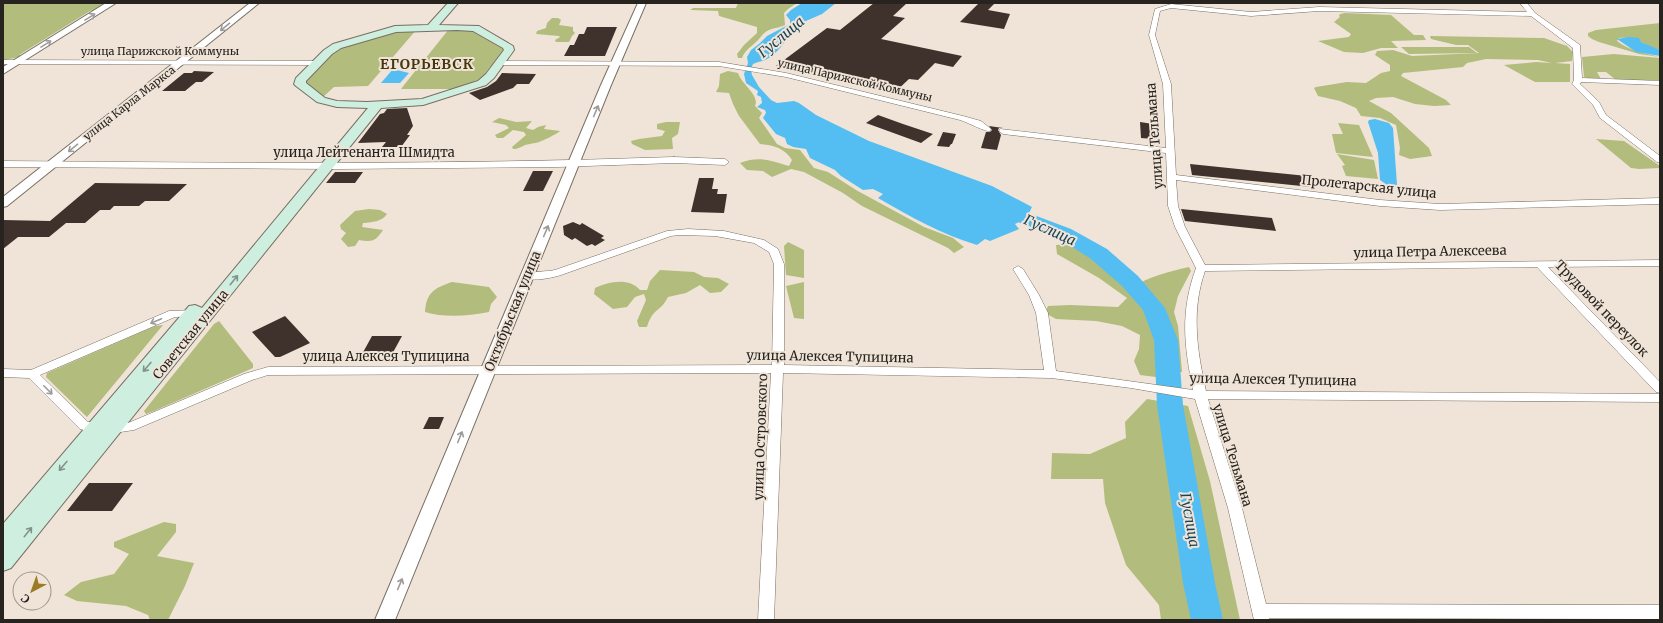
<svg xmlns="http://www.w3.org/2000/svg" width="1663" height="623" viewBox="0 0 1663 623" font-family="Merriweather,serif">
	<rect width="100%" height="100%" fill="#efe4d7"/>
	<path fill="#b2bc7c" d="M 3,3 L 105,3 L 96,10 L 90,11 L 19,55 L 24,55 L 15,58 L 3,60 Z
		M 738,3 L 797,3 L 788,9 L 784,13 L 785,25 C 779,28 772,28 767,31 C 762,34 760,39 756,42 C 750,48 745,50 742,58 L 738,58 L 737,54 L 744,45 L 757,33 L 757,27 L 719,16 L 718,11 L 690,10 L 693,8 L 736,8 Z
		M 1345,13 L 1391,15 L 1414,35 L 1423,35 L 1426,40 L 1391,41 L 1398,48 L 1381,48 L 1363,53 L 1344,52 L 1318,41 L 1349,37 L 1351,34 L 1334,22 L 1340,17 L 1339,16 L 1340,14 Z
		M 552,18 L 558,18 L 561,20 L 559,25 L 573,27 L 573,31 L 575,33 L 572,36 L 569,42 L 556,42 L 555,40 L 560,37 L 559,36 L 536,34 L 537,31 L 546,28 L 547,23 Z
		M 1660,23 L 1660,50 C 1643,45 1637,36 1619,38 L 1617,41 C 1632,52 1643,53 1660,57 L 1639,54 L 1599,42 L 1592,39 L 1588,36 L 1588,33 L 1596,30 Z
		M 417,29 L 368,86 L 334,87 L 323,97 L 304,83 L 338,48 L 394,31 Z
		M 449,29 L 470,29 L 503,46 L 503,50 L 492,67 L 490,67 L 482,78 L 456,89 L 401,89 L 423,61 L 422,61 L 425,59 Z
		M 1430,36 L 1544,38 L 1567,46 L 1573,52 L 1572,61 L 1555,63 L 1570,64 L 1570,82 L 1535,82 L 1504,65 L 1536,62 L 1552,63 L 1538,60 L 1486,59 L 1467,63 L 1463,67 L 1403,73 L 1401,76 L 1446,100 L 1451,105 L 1434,106 L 1415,104 L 1393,97 L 1376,98 L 1369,101 L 1391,113 L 1429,148 L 1432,156 L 1410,159 L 1399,155 L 1400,148 L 1396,125 L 1380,118 L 1361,116 L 1356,108 L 1340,101 L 1318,96 L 1314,88 L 1316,87 L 1347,82 L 1366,83 L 1381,73 L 1390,71 L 1390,65 L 1375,55 L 1377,51 L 1393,50 L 1412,56 L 1479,53 L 1468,45 L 1456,45 L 1431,39 Z
		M 1401,47 L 1469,47 L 1477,53 L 1409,54 Z
		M 1614,54 L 1660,58 L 1660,80 L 1616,80 L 1606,72 L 1597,72 L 1601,79 L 1591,79 L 1584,77 L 1582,57 Z
		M 728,71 L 738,73 C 742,85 760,95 755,106 L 762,113 L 759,118 L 777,144 L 785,148 L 800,150 L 814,168 L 828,172 L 856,190 L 924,227 L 953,238 L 964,247 L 954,253 L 948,248 L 862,206 L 843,193 L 804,172 L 791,169 L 772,177 L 763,171 L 747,170 L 740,163 C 759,156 770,160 789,166 L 792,160 C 785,148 773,145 760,144 L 739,116 L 733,104 L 729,93 L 716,92 L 719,86 L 720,74 Z
		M 499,118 L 516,122 L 532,121 L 526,128 L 533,130 L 538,127 L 546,125 L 544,129 L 560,131 C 557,134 539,143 535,143 C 531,144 528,144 525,145 C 521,147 518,149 513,149 L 512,147 L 526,135 L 524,132 L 513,130 L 503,138 L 497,138 L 495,135 L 509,128 L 506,125 L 492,122 Z
		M 666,122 L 680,122 L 678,134 L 672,138 L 673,149 L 645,150 L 632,144 L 631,141 L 639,139 L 662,136 L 665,131 L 657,129 L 657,124 Z
		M 1338,123 L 1359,125 L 1373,157 L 1336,153 L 1332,134 L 1343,134 Z
		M 1596,139 L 1624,141 L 1660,166 L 1660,168 L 1639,169 L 1631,168 Z
		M 1337,154 L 1374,160 L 1378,179 L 1346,176 L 1342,166 L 1345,165 Z
		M 369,209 L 380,210 L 387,214 C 381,222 373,222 363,223 L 362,227 L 383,230 C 375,242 372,242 359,240 L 355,246 L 348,247 L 341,239 L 346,233 L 341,229 L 340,225 L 355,211 Z
		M 788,242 L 804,250 L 804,278 L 786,275 L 784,246 Z
		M 1068,244 L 1103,264 L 1132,288 C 1149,276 1168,272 1189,267 L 1191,271 L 1178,296 L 1174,312 L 1178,326 L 1182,372 L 1156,377 L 1140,375 L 1134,361 L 1139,349 L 1140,335 L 1122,326 L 1096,321 L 1056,319 L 1045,313 L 1048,306 L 1070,305 L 1118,307 L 1127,298 L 1099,278 L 1057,254 L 1056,245 Z
		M 660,270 L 694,272 L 704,277 L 718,278 L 729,284 L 721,292 L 710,293 L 700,285 L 686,293 L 668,297 C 660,313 653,307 647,327 L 639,327 L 637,321 L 646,300 L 644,294 L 635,297 L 627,307 L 613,309 L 594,294 L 595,288 C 609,282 628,277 640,290 L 647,290 L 650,281 Z
		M 452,282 L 489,287 L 497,297 L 491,304 L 489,312 C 468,316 445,318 425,312 C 426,292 435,288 452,282 Z
		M 804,282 L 804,319 L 794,318 L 786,286 Z
		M 219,321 L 253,364 L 253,368 L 154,411 L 146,414 L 144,411 L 214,324 Z
		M 163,325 L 87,417 L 46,377 L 47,373 L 155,326 Z
		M 1147,399 L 1188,406 L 1210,481 L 1240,620 L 1161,620 L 1159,605 L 1126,565 L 1105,503 L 1103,479 L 1051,479 L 1052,453 L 1090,454 L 1126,438 L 1125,422 Z
		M 164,522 L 176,524 L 176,532 L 157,556 L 194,563 L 185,586 L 168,620 L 150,620 L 148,615 L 126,606 L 77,601 L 64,595 L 81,582 L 114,574 L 129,554 L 114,547 L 114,542 Z"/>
	<path fill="#54bef2" d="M 802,3 L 836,3 L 822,14 L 799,24 L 790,31 C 789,39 776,54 769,58 C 764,61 758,62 753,64 L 751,69 L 752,75 L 759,87 L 771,100 L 777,103 L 794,101 L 799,103 L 816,115 L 869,141 L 992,186 L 1032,207 L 1029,213 L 1036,217 L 1027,224 L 1019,222 L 1015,224 L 1019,229 L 990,241 L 985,239 L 977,245 C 943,235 909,216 878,198 L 883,194 L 873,189 L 863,190 L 841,176 L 835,170 L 810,158 L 806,149 L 793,147 L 787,144 L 785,138 L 776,134 L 763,118 L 766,113 L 765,110 L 757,107 L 762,103 L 761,97 L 757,95 L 758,91 L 746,83 L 744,74 L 748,63 L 747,57 L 751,50 L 759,44 L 767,36 L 790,24 L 790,20 L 786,15 L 791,10 Z
		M 1629,37 L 1639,38 L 1641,42 L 1660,50 L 1660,56 L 1636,52 L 1617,39 Z
		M 393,69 L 409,73 L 400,83 L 381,83 Z
		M 1375,119 L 1389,123 L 1393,128 L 1397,185 L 1387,185 L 1380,180 L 1378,153 L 1368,122 L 1369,120 Z"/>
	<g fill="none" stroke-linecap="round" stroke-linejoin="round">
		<path fill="#54bef2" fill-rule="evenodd" d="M 1002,203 L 1071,229 L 1107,249 L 1138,276 L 1165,308 L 1178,340 L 1183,405 L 1215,583 L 1223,620 L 1191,620 L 1183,583 L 1157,405 L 1154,340 L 1143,310 L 1122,286 L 1091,259 L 1057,237 L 995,213 L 992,209 L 995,205 Z"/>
	</g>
	<path fill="#3f322c" d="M 874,3 L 907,3 L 893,16 L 905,18 L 881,39 L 962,56 L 953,67 L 935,63 L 918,80 L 909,79 L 894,93 L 776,66 L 827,28 L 840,30 Z
		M 979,3 L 995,3 L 988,10 L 1010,14 L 1004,29 L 960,22 Z
		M 587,27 L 617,27 L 605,56 L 564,56 L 570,45 L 574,45 L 579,34 L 584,34 Z
		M 194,71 L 214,72 L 202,82 L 196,82 L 185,91 L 162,91 L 184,73 L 192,73 Z
		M 502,73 L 536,74 L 529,84 L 517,84 L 513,88 L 480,100 L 469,93 L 487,87 L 496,81 Z
		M 407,108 L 413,126 L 407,135 L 410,135 L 401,147 L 382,147 L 386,142 L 358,143 L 380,114 L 384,113 L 387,109 Z
		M 878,115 L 903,124 L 933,134 L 921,143 L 866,123 Z
		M 1140,122 L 1153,124 L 1154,139 L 1141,138 Z
		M 989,126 L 1003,128 L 999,128 L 998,130 L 1001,135 L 997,150 L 981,148 L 986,132 L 990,132 L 992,130 Z
		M 943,132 L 956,134 L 952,144 L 951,144 L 949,147 L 937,146 Z
		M 1190,164 L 1307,176 L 1311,187 L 1192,175 Z
		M 533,171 L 553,171 L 543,191 L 523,191 Z
		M 335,172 L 363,172 L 355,183 L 326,183 Z
		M 699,178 L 714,178 L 712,189 L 718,189 L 717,194 L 727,194 L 724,213 L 691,212 Z
		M 95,183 L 187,184 L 169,201 L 145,201 L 139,206 L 114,206 L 110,210 L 100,210 L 85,223 L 66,223 L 49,237 L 18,237 L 3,249 L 3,220 L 50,221 Z
		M 1181,209 L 1272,218 L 1276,231 L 1185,221 Z
		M 573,222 L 580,225 L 582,223 L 604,236 L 601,238 L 605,240 L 595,246 L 592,244 L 587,246 L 575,238 L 572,240 L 564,235 L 563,226 Z
		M 285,316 L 310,343 L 280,357 L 275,357 L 252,332 Z
		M 372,336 L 402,336 L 391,356 L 361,356 Z
		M 429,417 L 444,417 L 439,429 L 423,429 Z
		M 89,483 L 133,483 L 112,511 L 67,511 Z"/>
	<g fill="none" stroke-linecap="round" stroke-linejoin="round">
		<g stroke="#786e63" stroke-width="1">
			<path id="minor" d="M 1520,3 L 1527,3 L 1535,13 L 1580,45 L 1582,78 L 1660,81 L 1660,85 L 1581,82 L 1580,84 L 1599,102 L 1606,115 L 1660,156 L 1660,163 L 1657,162 L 1600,118 L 1593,105 L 1572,84 L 1574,80 L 1573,48 L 1531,16 L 1319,11 L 1251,16 L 1171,8 L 1160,11 L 1155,35 L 1171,84 L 1176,175 L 1380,200 L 1440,204 L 1660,198 L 1660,204 L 1440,210 L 1380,206 L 1176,180 L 1178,206 L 1185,227 L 1205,265 L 1660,260 L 1660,266 L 1548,267 L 1660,382 L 1660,393 L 1656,392 L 1537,267 L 1205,271 C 1191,311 1197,350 1206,391 L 1660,394 L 1660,402 L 1208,399 L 1242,508 L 1266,604 L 1660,605 L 1660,619 L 1269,618 L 1270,620 L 1254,620 L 1228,508 L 1195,399 L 1131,388 L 1051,378 L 783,373 L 774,620 L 758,620 L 771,373 L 268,375 L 252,380 L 134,430 L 107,434 L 95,433 L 80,429 L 29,378 L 3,377 L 3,369 L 31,370 L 169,311 L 197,310 L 199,313 L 197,316 L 175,317 L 40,375 L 88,422 L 107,424 L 128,423 L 244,374 L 268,367 L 772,365 L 774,264 L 769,252 L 754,243 L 715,236 L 679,235 L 671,236 L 561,275 C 552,278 528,283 522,276 C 526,271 547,272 555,270 L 667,231 L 688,229 L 724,231 L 764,240 L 778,249 L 784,264 L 784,365 L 1044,370 L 1036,313 L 1029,295 L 1013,269 L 1018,266 L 1023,269 L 1039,295 L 1048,313 L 1056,371 L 1193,390 C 1184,345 1180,312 1196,268 L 1175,227 L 1168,206 L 1166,153 L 1003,134 L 999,131 L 1000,129 L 1166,148 L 1163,84 L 1149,35 L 1155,9 L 1171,4 L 1251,12 L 1319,7 L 1527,12 Z
				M 3,60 L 317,61 L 321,63 L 317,65 L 3,64 Z
				M 497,61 L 719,62 L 786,73 L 963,116 L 981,121 L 991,129 L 990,131 C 985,132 967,122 960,120 L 786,77 L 719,66 L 500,65 L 497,65 Z
				M 674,157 L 725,159 L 729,162 L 725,165 L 674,163 L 557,167 L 338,169 L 3,167 L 3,161 C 227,163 450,165 674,157 Z"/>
		</g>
		<g stroke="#786e63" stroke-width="2">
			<path id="tertiary" d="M 106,3 L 116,3 L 3,74 L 3,67 Z
				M 250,3 L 259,3 L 7,206 L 3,207 L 3,197 Z
				M 638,3 L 646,3 L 611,85 L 395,620 L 375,620 L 601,85 Z"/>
		</g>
		<g stroke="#786e63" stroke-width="2">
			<path id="secondary" d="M 448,3 L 458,3 L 439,25 L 479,26 L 513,46 L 514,50 L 494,78 L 486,85 L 423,105 L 381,108 L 11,568 L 3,571 L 3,524 L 189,306 L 195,305 L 202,308 L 368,108 L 337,107 L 317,102 L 296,86 L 294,84 L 296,78 L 324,50 L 333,44 L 395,26 L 428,25 ZM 457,30 L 473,31 L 503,48 L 504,50 L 486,74 L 478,81 L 422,99 L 367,102 L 337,101 L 325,98 L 306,83 L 306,81 L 332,54 L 341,48 L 396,32 Z"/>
		</g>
		<use href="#minor" fill="#fff" fill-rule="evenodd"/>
		<use href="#tertiary" fill="#fff" fill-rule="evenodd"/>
		<use href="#secondary" fill="#ceefe0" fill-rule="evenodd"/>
	</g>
	<defs><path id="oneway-shaft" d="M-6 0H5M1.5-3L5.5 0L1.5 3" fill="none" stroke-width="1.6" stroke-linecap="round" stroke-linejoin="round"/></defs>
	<g stroke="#9e9c9a">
		<use href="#oneway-shaft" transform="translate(90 17) rotate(-32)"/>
		<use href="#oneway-shaft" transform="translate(225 27) rotate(141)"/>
		<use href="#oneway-shaft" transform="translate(46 44) rotate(-32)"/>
		<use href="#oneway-shaft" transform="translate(596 111) rotate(-67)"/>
		<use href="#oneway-shaft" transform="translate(73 148) rotate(141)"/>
		<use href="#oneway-shaft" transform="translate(546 231) rotate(-67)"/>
		<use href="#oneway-shaft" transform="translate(156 321) rotate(157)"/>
		<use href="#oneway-shaft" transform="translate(48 390) rotate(45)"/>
		<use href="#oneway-shaft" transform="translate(460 437) rotate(-68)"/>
		<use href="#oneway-shaft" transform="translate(400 584) rotate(-67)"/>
	</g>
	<g stroke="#839389">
		<use href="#oneway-shaft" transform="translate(234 280) rotate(-51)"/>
		<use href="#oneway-shaft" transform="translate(147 367) rotate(131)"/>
		<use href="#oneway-shaft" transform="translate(63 466) rotate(130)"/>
		<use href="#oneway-shaft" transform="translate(28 532) rotate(-51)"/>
	</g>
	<g text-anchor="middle" stroke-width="4" stroke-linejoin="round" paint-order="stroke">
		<g font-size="11" fill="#27231e" stroke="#efe4d7">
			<text x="160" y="55">улица Парижской Коммуны</text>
			<text transform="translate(855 80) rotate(13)" y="4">улица Парижской Коммуны</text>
			<text transform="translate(129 103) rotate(-38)" y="4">улица Карла Маркса</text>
		</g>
		<g font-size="13" fill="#27231e" stroke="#efe4d7">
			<text transform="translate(1154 136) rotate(-94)" y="5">улица Тельмана</text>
			<text x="364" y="157">улица Лейтенанта Шмидта</text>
			<text transform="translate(1369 186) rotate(6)" y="5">Пролетарская улица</text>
			<text transform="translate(1430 251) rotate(-1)" y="5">улица Петра Алексеева</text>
			<text transform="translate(1602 308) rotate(46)" y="5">Трудовой переулок</text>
			<text transform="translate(512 311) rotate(-68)" y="5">Октябрьская улица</text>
			<text transform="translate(190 334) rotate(-51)" y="5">Советская улица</text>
			<text x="386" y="361">улица Алексея Тупицина</text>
			<text transform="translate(830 356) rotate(1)" y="5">улица Алексея Тупицина</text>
			<text transform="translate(1273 379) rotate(1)" y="5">улица Алексея Тупицина</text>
			<text transform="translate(760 437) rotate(-88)" y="5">улица Островского</text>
			<text transform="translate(1233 455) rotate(73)" y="5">улица Тельмана</text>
		</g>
		<g font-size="14" font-style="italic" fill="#164358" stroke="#efe4d7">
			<text transform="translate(781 37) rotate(-40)" y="5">Гуслица</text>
			<text transform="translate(1050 230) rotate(24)" y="5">Гуслица</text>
			<text transform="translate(1190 520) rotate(80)" y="5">Гуслица</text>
		</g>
		<g font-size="14" font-weight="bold" letter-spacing="1" fill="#46360e" stroke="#efe4d7">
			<text x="427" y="69">ЕГОРЬЕВСК</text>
		</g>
	</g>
	<rect width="1663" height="623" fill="none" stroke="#27231e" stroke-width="8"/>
	<g transform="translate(32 591) rotate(221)"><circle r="19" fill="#efe4d7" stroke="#9f978d"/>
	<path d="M0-3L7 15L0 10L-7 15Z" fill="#9b7b25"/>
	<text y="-6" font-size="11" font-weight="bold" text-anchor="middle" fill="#27231e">С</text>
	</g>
</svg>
